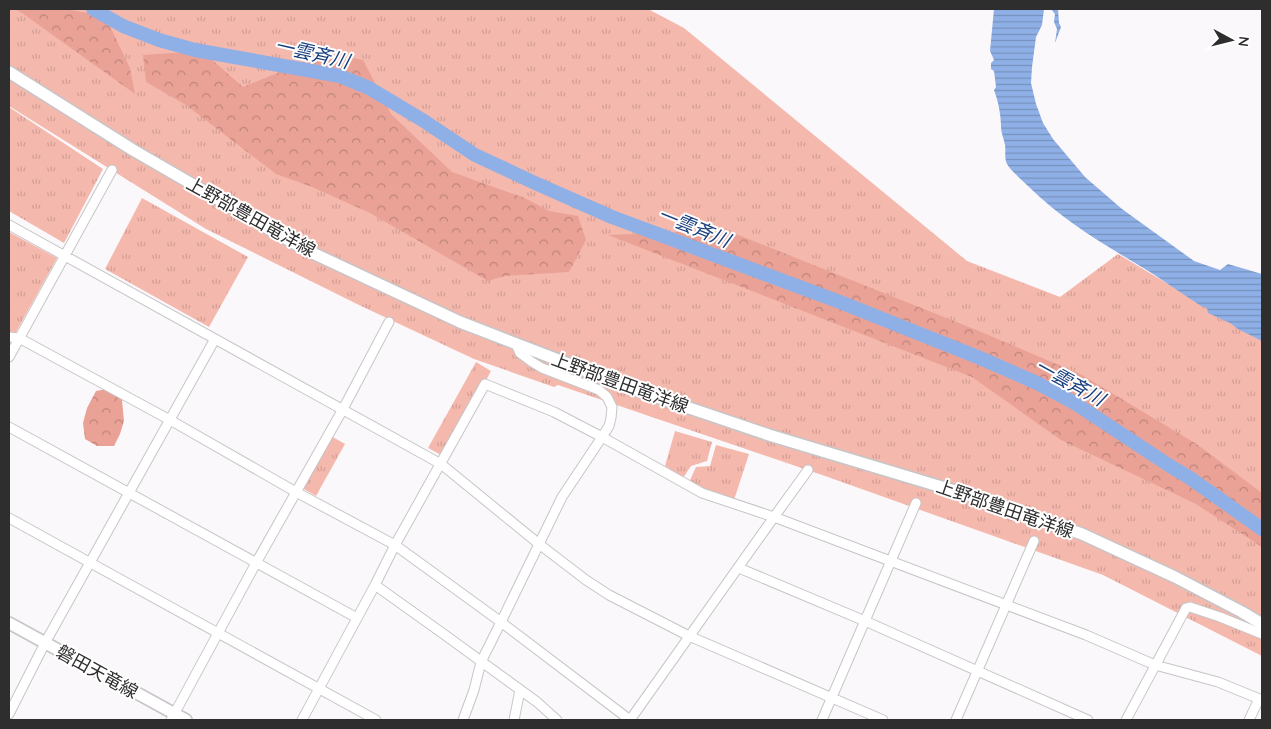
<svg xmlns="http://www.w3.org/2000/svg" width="1271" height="729" viewBox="0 0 1271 729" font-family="Quicksand,'Noto Sans JP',sans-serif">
	<defs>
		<pattern id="grass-tufts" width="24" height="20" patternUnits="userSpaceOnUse" patternTransform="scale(1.25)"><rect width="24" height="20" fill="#f5b8ad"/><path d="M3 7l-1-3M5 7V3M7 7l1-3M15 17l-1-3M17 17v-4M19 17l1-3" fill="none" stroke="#d29e95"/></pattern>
		<pattern id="forest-crowns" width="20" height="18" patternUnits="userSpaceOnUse" patternTransform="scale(1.25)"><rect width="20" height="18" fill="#eaa296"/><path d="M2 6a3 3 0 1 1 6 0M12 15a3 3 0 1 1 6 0" fill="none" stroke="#be847b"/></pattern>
		<pattern id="water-rules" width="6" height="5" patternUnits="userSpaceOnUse" patternTransform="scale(1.25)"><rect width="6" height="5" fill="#8fb0e7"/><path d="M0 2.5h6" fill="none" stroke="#7590bc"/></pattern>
	</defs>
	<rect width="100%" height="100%" fill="#fbf8fb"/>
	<path fill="url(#grass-tufts)" d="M 9,9 L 648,9 L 684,28 L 967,261 L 1060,297 L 1118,254 L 1260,339 L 1262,339 L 1262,656 L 1103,575 L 825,476 L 558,385 L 554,387 L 474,359 L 359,305 L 206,229 L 9,106 Z
		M 9,107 L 103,169 L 64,243 L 9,211 Z
		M 142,198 L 248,257 L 209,327 L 105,269 Z
		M 9,232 L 57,258 L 15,334 L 9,333 Z
		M 476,362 L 491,371 L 445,457 L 428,448 Z
		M 675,431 L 712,442 L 707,461 L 691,466 L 683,478 L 665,466 Z
		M 331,436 L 345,444 L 316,496 L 302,488 Z
		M 716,445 L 749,454 L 734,500 L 707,495 L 690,480 L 696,467 L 710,466 Z"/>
	<path fill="url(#forest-crowns)" d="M 15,9 L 65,9 L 105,16 L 130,68 L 135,94 L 22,13 Z
		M 202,51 L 243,87 L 329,52 L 363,60 L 391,114 L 452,172 L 525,198 L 549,211 L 578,216 L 586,240 L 569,272 L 505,276 L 488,281 L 370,213 L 312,187 L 276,174 L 186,105 L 146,82 L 143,55 Z
		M 726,230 L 979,331 L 1082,375 L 1198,445 L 1262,493 L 1262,547 L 1196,504 L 1061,440 L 972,377 L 608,235 Z
		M 106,389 L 122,400 L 124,421 L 120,434 L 114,446 L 97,446 L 85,439 L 83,423 L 87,408 L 96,391 Z"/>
	<path fill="url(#water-rules)" d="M 994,9 L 1044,9 L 1042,25 L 1036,37 L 1032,67 L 1031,83 L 1036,104 L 1043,123 L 1053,139 L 1085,177 L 1122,209 L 1194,261 L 1220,270 L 1228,264 L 1262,274 L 1262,341 L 1238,329 L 1230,323 L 1208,313 L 1207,308 L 1201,306 C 1184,295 1167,283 1150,272 C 1107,246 1064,222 1028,186 C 1022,180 1011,171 1007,164 C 1004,158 1006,151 1005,145 C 1004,139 1001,133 1001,127 C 1001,114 998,101 994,90 L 996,87 L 994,71 L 991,69 L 991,63 L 994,60 L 990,51 Z
		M 1051,9 L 1058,9 L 1059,23 L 1061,27 L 1055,43 L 1057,29 L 1054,22 L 1055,14 Z"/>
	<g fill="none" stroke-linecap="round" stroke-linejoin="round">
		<path stroke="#8fb0e7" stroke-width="14" d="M 93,9 L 123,26 L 159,40 L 195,50 L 340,76 L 369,88 L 424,121 L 475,155 L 535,183 L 612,217 L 840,302 L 980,358 L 1037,383 L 1073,402 L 1170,466 L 1190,478 L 1262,529"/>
		<g stroke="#c7c5c7" stroke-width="11">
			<path id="minor" d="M 9,225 L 441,464 L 539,544 L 586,580 L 609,595 L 689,636 L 883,720
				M 9,337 L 19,338 L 170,420 L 296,492 L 395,545 L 501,622 L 630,720
				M 9,357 L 112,170
				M 9,427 L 357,618
				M 9,518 L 376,720
				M 739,568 L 865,621 L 1088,720
				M 375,585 L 445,635 L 537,702 L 557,720
				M 9,714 L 45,643 L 215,339
				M 171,720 L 256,563 L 343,409 L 389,322
				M 302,720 L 375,585 L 395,545 L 485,384 L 554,412 L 602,437 L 702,493 L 774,517 L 1086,635 L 1155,665 L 1218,682 L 1262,700
				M 463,720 L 474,690 L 481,662 L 501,622 L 562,497 L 602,437 L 609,426 L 611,418 L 612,407 L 607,397 L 599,390 L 542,368 L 532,362 L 520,353 L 516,344
				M 514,720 L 520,690
				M 630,720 L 774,517 L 808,470
				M 822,720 L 916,503
				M 956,720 L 1034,541
				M 1126,720 L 1186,608 L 1190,607 L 1220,617 L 1262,634
				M 1249,720 L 1259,699"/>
		</g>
		<g stroke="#c7c5c7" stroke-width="14">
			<path id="major" d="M 9,72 L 133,150 L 304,249 L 460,322 L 636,390 L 769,435 L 985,500 L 1082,534 L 1175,577 L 1242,612 L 1262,624
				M 9,623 L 186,720"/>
		</g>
		<use href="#minor" stroke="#fff" stroke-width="9"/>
		<use href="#major" stroke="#fff" stroke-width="11"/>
	</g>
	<g text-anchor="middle" stroke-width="4" stroke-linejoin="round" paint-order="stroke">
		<g font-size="18" fill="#2f2e2f" stroke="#fff">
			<text transform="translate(251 217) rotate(29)" y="6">上野部豊田竜洋線</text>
			<text transform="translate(620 383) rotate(20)" y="6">上野部豊田竜洋線</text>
			<text transform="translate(1005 509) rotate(19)" y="6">上野部豊田竜洋線</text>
			<text transform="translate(97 672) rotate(29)" y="6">磐田天竜線</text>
		</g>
		<g font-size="19" font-style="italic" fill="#193e7f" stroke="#fff">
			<text transform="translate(312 53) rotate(13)" y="7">一雲斉川</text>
			<text transform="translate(694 227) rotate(22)" y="7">一雲斉川</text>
			<text transform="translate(1070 382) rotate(29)" y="7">一雲斉川</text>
		</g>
	</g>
	<rect width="1271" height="729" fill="none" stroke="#2f2e2f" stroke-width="20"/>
	<g transform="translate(1231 40) rotate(97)" stroke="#ffffff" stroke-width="4" paint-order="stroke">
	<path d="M0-4L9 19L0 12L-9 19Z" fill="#2f2e2f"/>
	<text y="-8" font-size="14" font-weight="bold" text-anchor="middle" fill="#2f2e2f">N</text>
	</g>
</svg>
